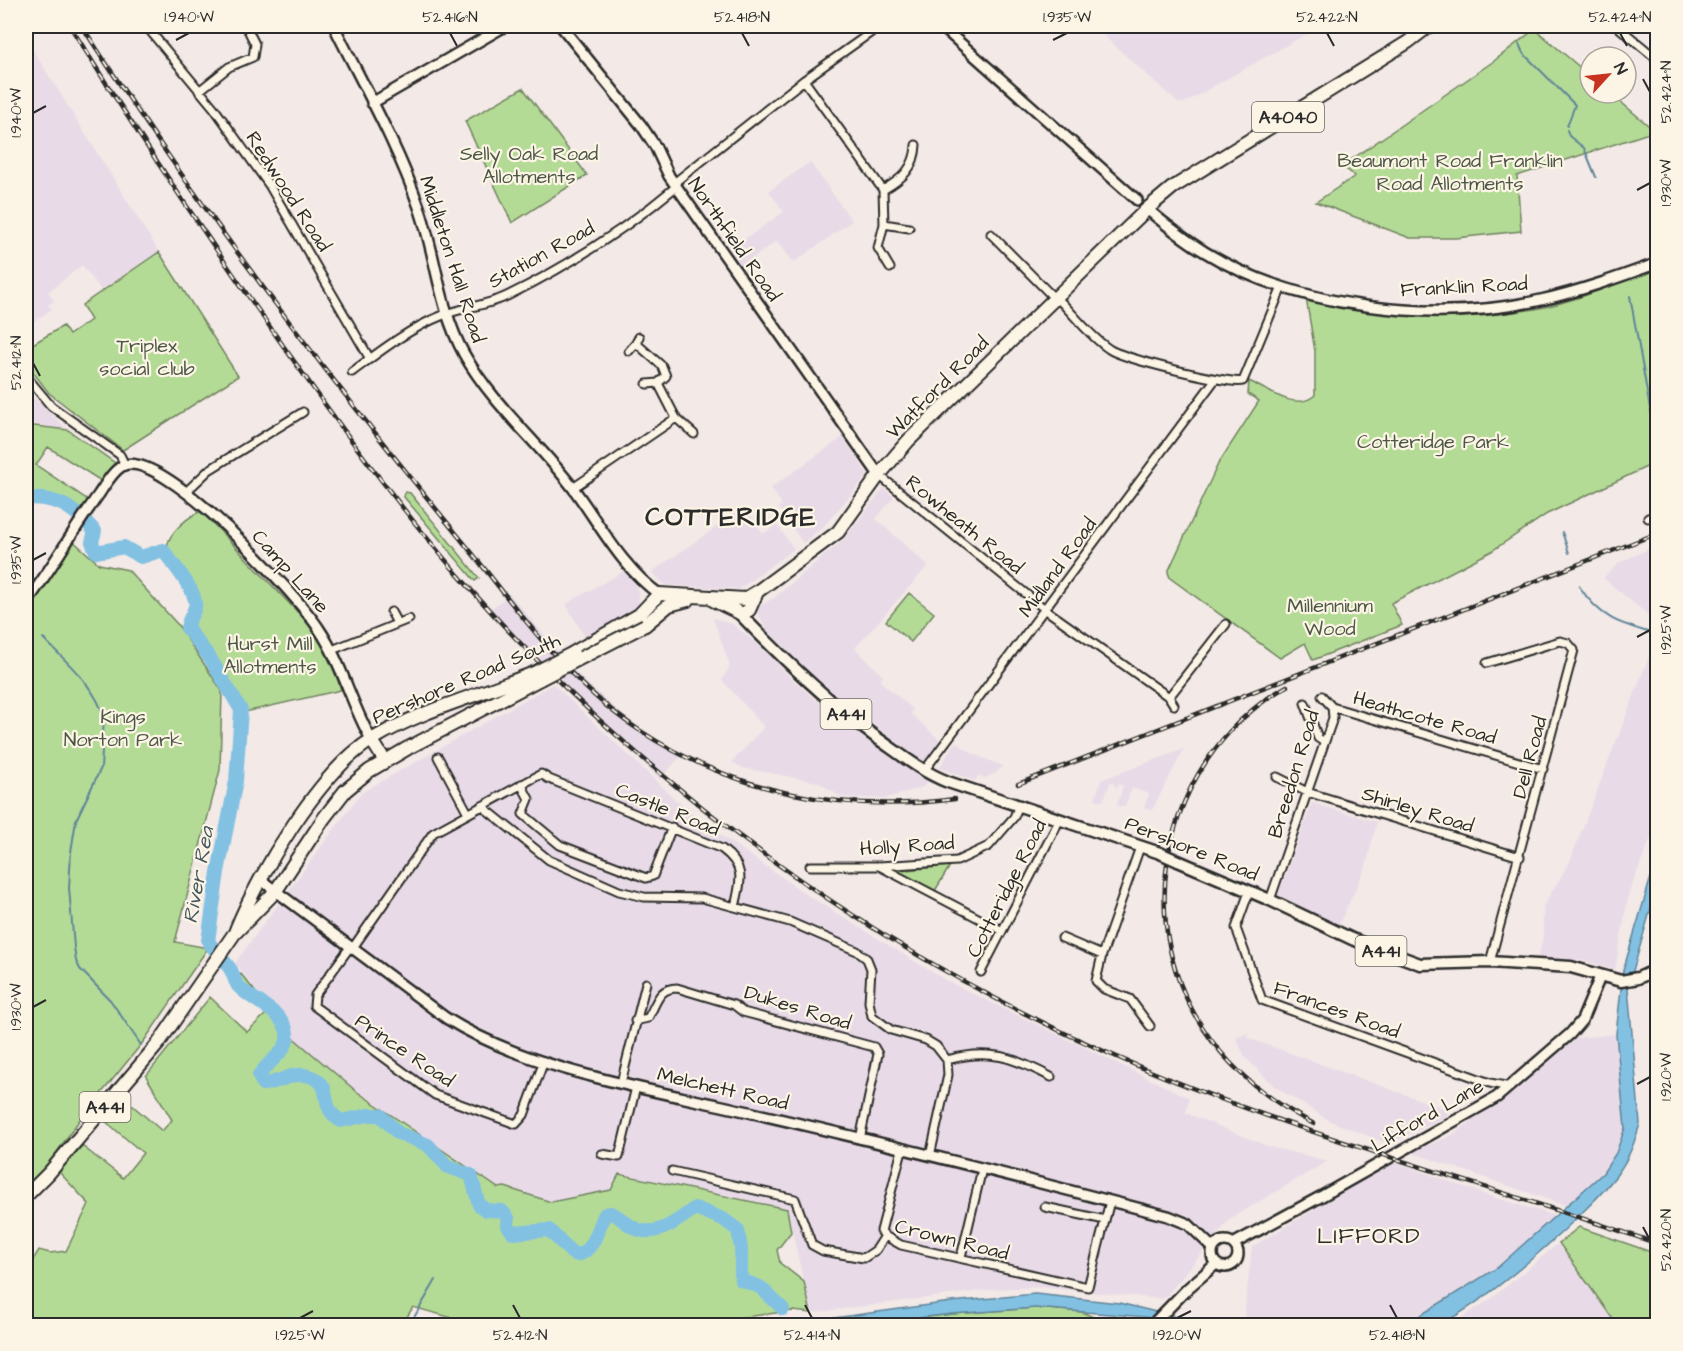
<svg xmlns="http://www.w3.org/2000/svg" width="1683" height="1351" viewBox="0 0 1683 1351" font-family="'Architects Daughter',sans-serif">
	<rect width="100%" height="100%" fill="#f3e9e6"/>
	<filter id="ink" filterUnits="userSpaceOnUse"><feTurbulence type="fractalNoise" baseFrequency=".0167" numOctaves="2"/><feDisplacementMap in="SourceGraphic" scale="12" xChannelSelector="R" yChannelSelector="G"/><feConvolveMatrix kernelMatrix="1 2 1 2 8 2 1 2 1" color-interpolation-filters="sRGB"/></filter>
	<g filter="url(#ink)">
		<path fill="#e8dbe7" d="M 1093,26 L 1321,26 L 1184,103 L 1178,103 Z
			M 26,39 L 159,252 L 101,290 L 82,265 L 48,292 L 54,301 L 48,305 L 52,309 L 26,327 Z
			M 810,162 L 852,221 L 793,263 L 777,241 L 740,267 L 729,250 L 784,212 L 769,191 Z
			M 26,389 L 29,393 L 68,430 L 26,423 Z
			M 843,437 L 868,475 L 822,528 L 803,543 L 778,507 L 782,505 L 771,488 Z
			M 884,488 L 894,497 L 876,519 L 928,566 L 855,648 L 883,676 L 880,681 L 913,709 L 911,714 L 942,742 L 926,766 L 839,698 L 802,665 L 769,633 L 755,609 L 775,597 L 843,540 Z
			M 745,507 L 763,534 L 777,525 L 794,549 L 739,589 L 665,585 L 652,572 Z
			M 1657,545 L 1657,622 L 1603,578 L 1619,563 Z
			M 626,570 L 638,591 L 639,608 L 586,639 L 566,604 Z
			M 510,594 L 578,675 L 620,713 L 651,736 L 683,754 L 660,779 L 532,658 L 488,611 Z
			M 713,618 L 732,624 L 761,646 L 791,678 L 826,709 L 929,780 L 923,787 L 884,799 L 841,797 L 818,782 L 743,768 L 732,762 L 764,727 L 722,680 L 730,666 Z
			M 1657,628 L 1657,823 L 1629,892 L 1615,970 L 1580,960 L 1538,959 L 1543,936 L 1543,907 L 1570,861 L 1655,641 Z
			M 553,684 L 692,815 L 807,895 L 945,980 L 1189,1098 L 1186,1113 L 1270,1147 L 1328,1161 L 1230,1219 L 1164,1299 L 1037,1287 L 995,1289 L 811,1313 L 787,1209 L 611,1190 L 551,1202 L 505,1187 L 498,1188 L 356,1091 L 291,1036 L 235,963 L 361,793 Z
			M 956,742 L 973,754 L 1003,766 L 996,773 L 984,778 L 978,775 L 975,781 L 939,768 Z
			M 1184,749 L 1152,810 L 1144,808 L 1149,794 L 1132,788 L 1125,806 L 1117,806 L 1123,786 L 1118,784 L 1117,788 L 1111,781 L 1103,801 L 1095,799 L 1101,780 Z
			M 1312,803 L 1377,822 L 1365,869 L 1338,926 L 1278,895 Z
			M 1248,1033 L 1248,1038 L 1448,1110 L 1448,1116 L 1389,1144 L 1330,1121 L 1274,1086 L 1245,1057 L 1236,1038 Z
			M 1616,1034 L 1625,1128 L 1616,1153 L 1603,1173 L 1567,1206 L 1410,1152 L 1449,1137 L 1510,1094 L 1575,1038 Z
			M 1398,1163 L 1484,1194 L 1556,1216 L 1497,1268 L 1408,1324 L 1243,1326 L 1252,1247 L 1389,1164 Z
			M 1559,1243 L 1617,1325 L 1449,1326 L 1492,1298 Z"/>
		<path fill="#b4db96" stroke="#708360" stroke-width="1.5" d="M 1535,29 L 1590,76 L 1590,93 L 1610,93 L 1655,131 L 1517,176 L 1521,231 L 1456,238 L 1410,238 L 1316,202 L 1355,176 L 1342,166 L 1494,61 Z
			M 523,88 L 587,175 L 512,223 L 465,121 Z
			M 159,252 L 238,376 L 123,450 L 49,393 L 26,363 L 26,348 L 63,326 L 69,335 L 91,320 L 82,305 Z
			M 1657,268 L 1657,462 L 1547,514 L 1490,552 L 1391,603 L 1402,625 L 1313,660 L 1305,643 L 1280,658 L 1170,578 L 1168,572 L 1218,464 L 1259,401 L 1248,394 L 1249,381 C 1268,390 1297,412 1315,395 L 1315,351 L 1306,298 C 1386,317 1454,323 1535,309 C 1577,301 1618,283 1657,268 Z
			M 26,425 L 68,430 L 115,463 L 101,481 L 48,447 L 36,465 L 88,500 L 75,516 L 43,502 L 26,505 Z
			M 405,492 L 410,493 L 479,578 L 475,581 L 404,497 Z
			M 201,511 L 306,621 L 329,650 L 341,690 L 245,712 L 234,689 L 192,625 C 194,616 201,608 198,599 C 194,583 181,573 171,561 C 156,541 186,518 201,511 Z
			M 72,540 L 99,564 L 128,570 L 178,625 L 222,691 L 220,770 L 175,942 L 208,948 L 144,1041 L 78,1122 L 45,1169 L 26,1189 L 26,609 L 45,587 Z
			M 909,593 L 934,613 L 911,642 L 886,621 Z
			M 950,866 L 933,894 L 895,871 Z
			M 241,974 L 291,1036 L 356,1091 L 498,1188 L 505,1187 L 551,1202 L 611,1190 L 619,1174 L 787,1209 L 791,1232 L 777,1250 L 780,1263 L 804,1282 L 811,1313 L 793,1311 L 676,1325 L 614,1325 L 606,1321 L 604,1326 L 478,1325 L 413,1307 L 405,1320 L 429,1325 L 26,1325 L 26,1271 L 39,1250 L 50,1253 L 66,1251 L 89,1204 L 59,1172 L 82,1146 L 123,1178 L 143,1153 L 105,1121 L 125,1099 L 162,1131 L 172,1120 L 146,1076 L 210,997 L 247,1032 L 267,1013 L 251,1004 L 232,986 Z
			M 1579,1227 L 1657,1254 L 1657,1325 L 1617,1325 L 1559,1243 Z
			M 1035,1308 L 1082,1312 L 1111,1325 L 858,1326 L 952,1314 Z"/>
		<path fill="#83c1e3" stroke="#608599" stroke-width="1.5" d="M 1657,857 L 1657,887 L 1628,988 L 1640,1124 C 1635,1140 1630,1156 1620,1170 C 1595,1208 1481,1308 1439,1324 C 1429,1328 1414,1325 1403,1326 L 1497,1268 L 1603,1173 L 1616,1153 L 1625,1128 L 1616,1034 L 1623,971 Z
			M 1035,1294 L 1119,1303 L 1210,1325 L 1173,1325 L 1146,1317 L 1035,1308 L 952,1314 L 858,1325 L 775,1326 L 951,1302 Z"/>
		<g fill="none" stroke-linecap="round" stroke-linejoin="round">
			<path stroke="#608599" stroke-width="2" d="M 1519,44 L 1523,53 L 1575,105 L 1567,126
				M 1567,130 L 1569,136 L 1584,148 L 1596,177
				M 1630,296 L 1657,448
				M 1562,532 L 1569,553
				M 1579,586 C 1601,620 1621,624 1658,635
				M 43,638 C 64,660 97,687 104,718 L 101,768 L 76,820 L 71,852 L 69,888 L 74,947 L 76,961 L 80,969 L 111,1001 L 141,1045
				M 409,1326 L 436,1280"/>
			<path stroke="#83c1e3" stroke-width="14" d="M 26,498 C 59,497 73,508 95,531 L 92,542 L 96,552 L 124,547 L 141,557 L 163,550 C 171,562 199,593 195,607 C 193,615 188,619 187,628 L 210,658 L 241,710 L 236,781 L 218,872 L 208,941 C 215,951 224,960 231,970 C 234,976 235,983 239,987 C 253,1002 291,1014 287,1040 C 284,1055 266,1062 259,1076 L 263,1084 C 279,1084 295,1069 312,1077 C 336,1088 316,1105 341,1121 L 368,1115 L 380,1115 L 398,1133 L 428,1145 L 448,1167 L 471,1175 L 479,1205 L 486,1210 L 502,1211 L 508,1218 L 508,1226 L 513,1233 L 549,1230 L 572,1253 L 578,1255 C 596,1248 597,1229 605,1214 L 611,1213 C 619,1216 624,1222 631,1226 C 653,1241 678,1221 695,1208 L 723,1219 L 738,1230 L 741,1249 L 741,1280 L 760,1287 L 783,1309"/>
			<g stroke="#2b2b2b" stroke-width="11">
				<path id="street" d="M 146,26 L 214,108 L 269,185 L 370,359
					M 1617,26 L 1658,60
					M 804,80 L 883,190 L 884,224 L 878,248 L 890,268
					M 199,91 L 229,67 L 253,57 L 255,44 L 246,26
					M 674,183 L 804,80 L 880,26
					M 883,190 C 902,179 915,168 916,145
					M 884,224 L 909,228
					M 991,234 L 1054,298
					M 1056,297 C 1073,313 1089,336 1109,349 C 1121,358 1229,385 1243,381 L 1282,287
					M 629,351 L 636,343
					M 352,372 C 379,352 410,328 441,316 C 462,307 487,306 507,296 C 566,267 627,228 677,186
					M 26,376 L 51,406 L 120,455 L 125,465
					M 647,384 L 658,383
					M 676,418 L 694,434
					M 879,475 L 1046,610 L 1169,697 L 1174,705
					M 573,488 L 676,418 L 658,383 L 666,376 L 662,366 L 636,343 L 639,337
					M 187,491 L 209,470 L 303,412
					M 1648,518 L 1658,514
					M 391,612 L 397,623
					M 332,650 L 409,619
					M 1487,663 L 1560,641 L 1568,643 L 1574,650 L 1490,962
					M 1169,697 L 1226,624
					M 1305,703 L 1318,738 L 1324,742
					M 1332,707 L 1543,769
					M 438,757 L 468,813
					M 924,771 L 1214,381
					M 1277,777 L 1307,792 L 1520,857
					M 521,784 L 529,799 L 523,814 L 560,845 L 646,878 L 653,876 L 672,827
					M 482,806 L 549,860 L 619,891 L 644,897 L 702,898 L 790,922 L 857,951 L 867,959 L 871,969 L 869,1002 L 872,1016 L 891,1030 L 926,1040 L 936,1046 L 947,1060 L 948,1075 L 930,1156
					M 1140,847 L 1102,955 L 1096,981 L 1104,989 L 1130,999 L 1150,1026
					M 810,866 L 879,866 L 957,861 L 989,846 L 1014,817 L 1019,805
					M 879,866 L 1001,930
					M 1249,892 L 1236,928 L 1262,1000 L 1490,1083 L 1510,1087
					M 1270,900 L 1333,718 L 1332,707 L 1322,696
					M 1062,938 L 1102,955
					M 350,947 L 315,995 L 314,1006 L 435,1095 L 516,1124 L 524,1115 L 544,1061
					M 352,949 L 433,833 L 541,774 L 549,779 L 722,849 C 746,867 741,880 735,907
					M 981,972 L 1060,819
					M 635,1021 L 648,1018 C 657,1003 658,988 677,988 L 734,1005 L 743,1012 L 874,1047 L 878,1054 L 860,1139
					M 947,1060 C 989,1048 1013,1057 1051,1077
					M 621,1083 L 646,983
					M 602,1154 L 619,1157 L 636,1087
					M 672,1171 L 795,1199 L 812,1245 L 823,1251 L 864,1258 L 876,1250 L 885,1236 L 901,1245 L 1088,1287 L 1110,1201
					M 1045,1207 L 1105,1220
					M 885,1236 L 881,1231 L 902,1150
					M 961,1257 L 982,1169"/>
			</g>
			<g stroke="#2b2b2b" stroke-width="14">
				<path id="secondary" d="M 334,26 C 363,85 397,144 419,207 C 436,255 439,309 464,354 C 492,404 539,443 573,488 C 599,523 622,568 659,594
					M 561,26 L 641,125 L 655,146 L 669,176 L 879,475
					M 941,26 L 1137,200
					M 372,103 L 505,26
					M 1147,209 C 1165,224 1185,240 1205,252 C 1298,309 1436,324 1541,300 C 1581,291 1619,277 1658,263
					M 26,603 C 52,568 73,530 99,494 C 105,485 112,472 122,466 C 161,446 298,596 319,629 C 342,663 351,704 371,739
					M 261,880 L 446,1018 C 531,1072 655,1090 753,1113 C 892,1145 1030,1180 1168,1216 L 1188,1224 L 1213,1248
					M1212 1254a13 13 0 1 1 26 0a13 13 0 1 1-26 0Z
					M 1233,1244 L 1322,1196 L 1497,1097 L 1570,1034 L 1582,1020 L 1600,977
					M 1151,1326 L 1188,1288 L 1216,1264"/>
			</g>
			<g stroke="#2b2b2b" stroke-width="15">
				<path id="primary" d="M 740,614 C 783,659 827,701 877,738 C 900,754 922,772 948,782 L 1160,853
					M 1178,861 L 1270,900 L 1352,939 L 1420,964 L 1490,962 L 1571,967 L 1621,981 L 1638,978 L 1658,969"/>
			</g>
			<g stroke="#2b2b2b" stroke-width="16">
				<path id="highway" d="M 713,600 L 742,614 L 749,610 L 757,592
					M 645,625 L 669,605 L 688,600
					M 573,653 L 639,615 L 659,594 L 745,599 L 758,591 L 838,532 L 879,475 L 908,441 L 1147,209 L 1172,188 L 1408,42 L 1429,26
					M 371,739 L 385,761
					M 236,930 C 258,875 321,769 373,739 C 423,709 481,695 534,673
					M 26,1196 L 49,1173 L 158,1044 L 234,934 L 275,892 L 324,818 L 345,791 L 369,771 L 408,748 L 540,679"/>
			</g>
			<use href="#street" stroke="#fcf5e5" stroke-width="7"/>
			<use href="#secondary" stroke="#fcf5e5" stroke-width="9"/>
			<use href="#primary" stroke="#fcf5e5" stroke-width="10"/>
			<use href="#highway" stroke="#fcf5e5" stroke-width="12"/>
			<g stroke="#2b2b2b" stroke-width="4.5">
				<path id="rail" d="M 70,26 C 136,132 205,235 277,337 C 355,448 435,557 530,653 C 696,821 892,957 1108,1053 C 1285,1132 1475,1180 1658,1244
					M 82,26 C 199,209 330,380 468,548 C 519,611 567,682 636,728 C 731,792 842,814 955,799
					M 1287,686 C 1173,751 1130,900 1195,1015 C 1222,1063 1265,1099 1314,1124
					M 1018,784 L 1658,533"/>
			</g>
			<use href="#rail" stroke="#fcf5e5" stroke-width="2" stroke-dasharray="7" stroke-linecap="butt"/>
			<g stroke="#2b2b2b" stroke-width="15" stroke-linecap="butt">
				<path id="primary-bridge" d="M 1160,853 L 1178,861"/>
			</g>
			<g stroke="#2b2b2b" stroke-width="16" stroke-linecap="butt">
				<path id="highway-bridge" d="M 534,673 L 573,653
					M 540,679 L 645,625"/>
			</g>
			<use href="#primary-bridge" stroke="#fcf5e5" stroke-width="10"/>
			<use href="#highway-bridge" stroke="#fcf5e5" stroke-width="12"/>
		</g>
	</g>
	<path fill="none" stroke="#2b2b2b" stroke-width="2" d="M 450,33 L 457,46M 742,33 L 749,46M 1327,33 L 1334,46M 1620,33 L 1627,46M 176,40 L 189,33M 1053,40 L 1067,33M 1643,79 L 1650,92M 33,113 L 46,106M 1637,190 L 1650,183M 33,363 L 40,376M 33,560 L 46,553M 1637,637 L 1650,630M 33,1007 L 46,1000M 1637,1084 L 1650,1077M 1643,1227 L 1650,1240M 513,1305 L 520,1318M 805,1305 L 812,1318M 1390,1305 L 1397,1318M 300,1318 L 313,1311M 1177,1318 L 1191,1311"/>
	<g text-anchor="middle" stroke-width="4.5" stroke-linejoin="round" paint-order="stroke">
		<g fill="#fcf5e5" stroke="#6a6863" stroke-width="1.5">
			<rect x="1252" y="102" width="72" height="30" rx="4.5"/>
			<rect x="820.5" y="699" width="51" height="30" rx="4.5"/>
			<rect x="1355.5" y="936" width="51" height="30" rx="4.5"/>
			<rect x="79.5" y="1092" width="51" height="30" rx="4.5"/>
		</g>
		<g font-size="18" font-weight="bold" fill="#2b2b2b">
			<text x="1288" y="123">A4040</text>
			<text x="846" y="720">A441</text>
			<text x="1381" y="957">A441</text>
			<text x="105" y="1113">A441</text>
		</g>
		<g font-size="20" fill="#4d5746" stroke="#fcf5e5">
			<text x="529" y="160">Selly Oak Road<tspan x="529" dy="23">Allotments</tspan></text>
			<text x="1450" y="167">Beaumont Road Franklin<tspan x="1450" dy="23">Road Allotments</tspan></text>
			<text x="147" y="352">Triplex<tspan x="147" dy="23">social club</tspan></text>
			<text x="1433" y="448">Cotteridge Park</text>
			<text x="1330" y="612">Millennium<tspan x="1330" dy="23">Wood</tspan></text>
			<text x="270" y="650">Hurst Mill<tspan x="270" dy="23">Allotments</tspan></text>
			<text x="123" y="723">Kings<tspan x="123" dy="23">Norton Park</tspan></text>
		</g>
		<g font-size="20" fill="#2b2b2b" stroke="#fcf5e5">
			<text transform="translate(289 191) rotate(57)" y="7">Redwood Road</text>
			<text transform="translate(735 239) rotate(55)" y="7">Northfield Road</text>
			<text transform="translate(541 254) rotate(-29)" y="7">Station Road</text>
			<text transform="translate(453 259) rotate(72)" y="7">Middleton Hall Road</text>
			<text transform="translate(1464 286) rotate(-3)" y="7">Franklin Road</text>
			<text transform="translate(937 387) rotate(-45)" y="7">Watford Road</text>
			<text transform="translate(965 524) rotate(39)" y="7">Rowheath Road</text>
			<text transform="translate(1057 567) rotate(-54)" y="7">Midland Road</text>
			<text transform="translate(291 571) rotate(48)" y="7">Camp Lane</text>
			<text transform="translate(466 678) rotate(-23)" y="7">Pershore Road South</text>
			<text transform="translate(1425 717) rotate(16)" y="7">Heathcote Road</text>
			<text transform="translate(1529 757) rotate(-75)" y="7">Dell Road</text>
			<text transform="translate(1293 774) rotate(-73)" y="7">Breedon Road</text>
			<text transform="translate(668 809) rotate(22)" y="7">Castle Road</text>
			<text transform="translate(1418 809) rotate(17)" y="7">Shirley Road</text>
			<text transform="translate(907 845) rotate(-4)" y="7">Holly Road</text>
			<text transform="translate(1192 848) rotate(22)" y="7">Pershore Road</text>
			<text transform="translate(1006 888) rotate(-63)" y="7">Cotteridge Road</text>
			<text transform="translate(798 1007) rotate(17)" y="7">Dukes Road</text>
			<text transform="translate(1337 1009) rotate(20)" y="7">Frances Road</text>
			<text transform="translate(405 1050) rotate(34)" y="7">Prince Road</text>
			<text transform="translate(723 1088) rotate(13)" y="7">Melchett Road</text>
			<text transform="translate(1427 1115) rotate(-30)" y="7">Lifford Lane</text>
			<text transform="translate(952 1239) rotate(14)" y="7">Crown Road</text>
		</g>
		<g font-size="21" font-style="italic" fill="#455862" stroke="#fcf5e5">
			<text transform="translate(198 875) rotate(-80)" y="7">River Rea</text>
		</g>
		<g font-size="22" letter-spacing="1.5" fill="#2b2b2b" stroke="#fcf5e5">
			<text x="1369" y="1243">LIFFORD</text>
		</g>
		<g font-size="26" font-weight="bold" letter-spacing="1.5" fill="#2b2b2b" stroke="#fcf5e5">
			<text x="731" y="525">COTTERIDGE</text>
		</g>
	</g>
	<rect width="1683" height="1351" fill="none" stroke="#fcf5e5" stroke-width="66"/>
	<g transform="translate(1608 75) rotate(63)"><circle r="28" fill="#fcf5e5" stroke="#a8a49b" stroke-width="1.5"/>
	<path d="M0-4.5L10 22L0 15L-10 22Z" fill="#c8321e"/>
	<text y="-9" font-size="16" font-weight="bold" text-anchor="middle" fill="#2b2b2b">N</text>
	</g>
	<rect x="33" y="33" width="1617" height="1285" fill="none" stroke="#2b2b2b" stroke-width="2"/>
	<g font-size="15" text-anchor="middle" fill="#2b2b2b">
		<text x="189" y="22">1.940°W</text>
		<text x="450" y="22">52.416°N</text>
		<text x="742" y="22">52.418°N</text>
		<text x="1067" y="22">1.935°W</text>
		<text x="1327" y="22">52.422°N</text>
		<text x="1620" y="22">52.424°N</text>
		<text transform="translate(1666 92) rotate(-90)" y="5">52.424°N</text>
		<text transform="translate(16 113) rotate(-90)" y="5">1.940°W</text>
		<text transform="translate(1666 183) rotate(-90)" y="5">1.930°W</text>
		<text transform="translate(16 363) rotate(-90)" y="5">52.412°N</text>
		<text transform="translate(16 560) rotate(-90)" y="5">1.935°W</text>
		<text transform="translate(1666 630) rotate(-90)" y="5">1.925°W</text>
		<text transform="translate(16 1007) rotate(-90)" y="5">1.930°W</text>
		<text transform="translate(1666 1077) rotate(-90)" y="5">1.920°W</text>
		<text transform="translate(1666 1240) rotate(-90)" y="5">52.420°N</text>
		<text x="300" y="1340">1.925°W</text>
		<text x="520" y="1340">52.412°N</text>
		<text x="812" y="1340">52.414°N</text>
		<text x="1177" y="1340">1.920°W</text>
		<text x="1397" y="1340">52.418°N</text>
	</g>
</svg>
